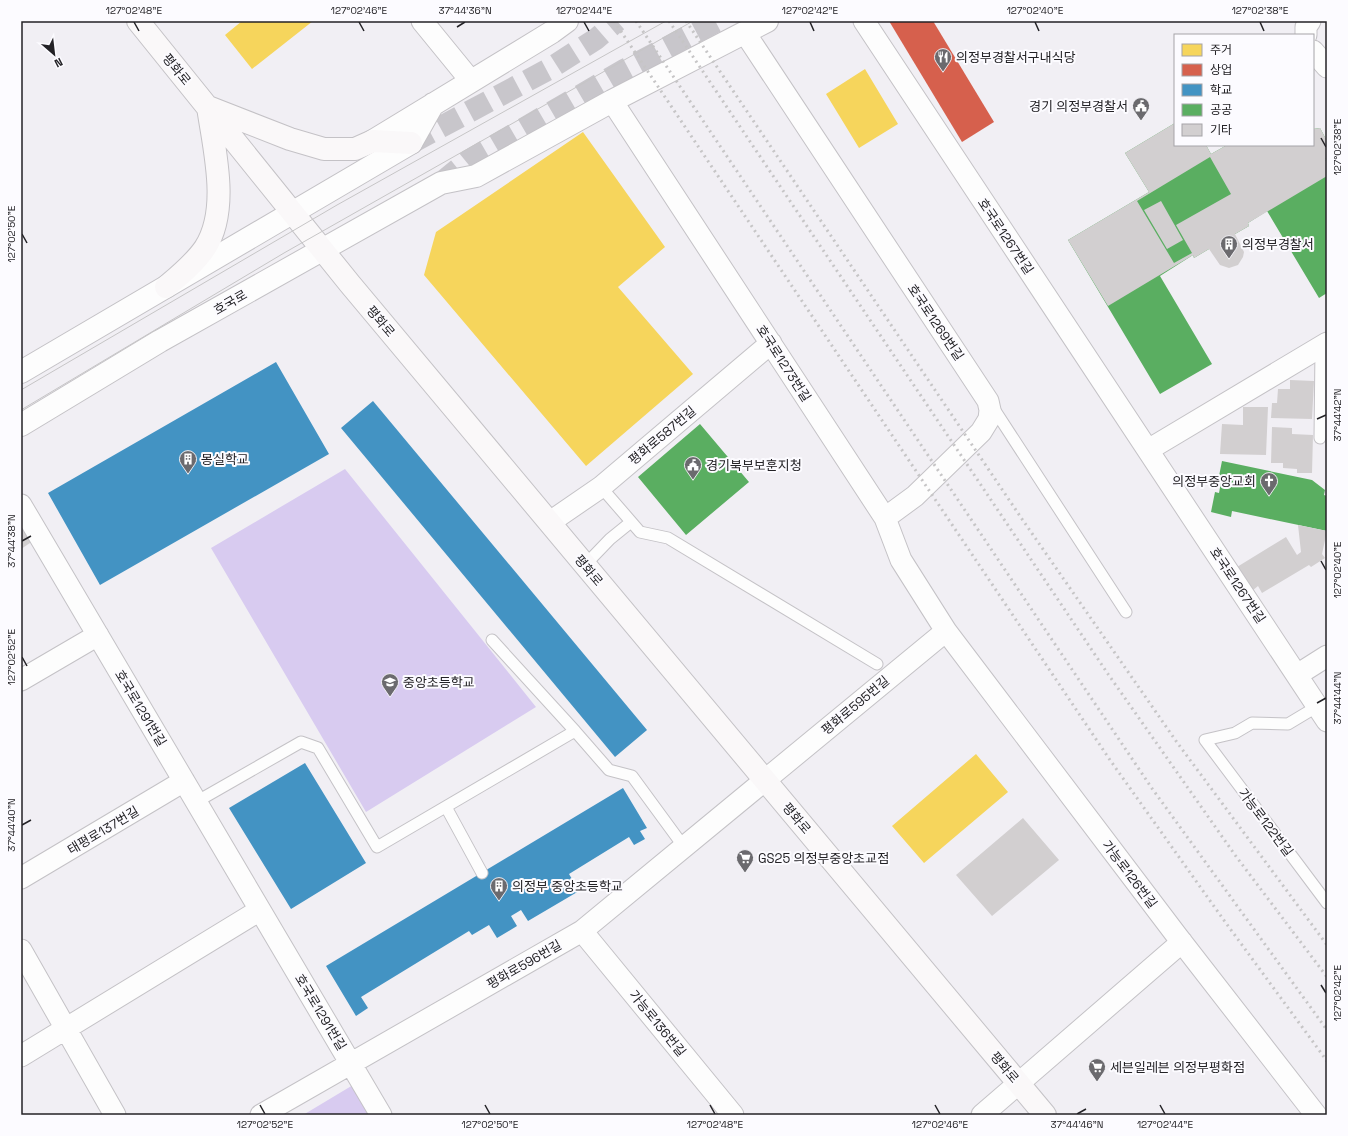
<svg xmlns="http://www.w3.org/2000/svg" width="1348" height="1136" viewBox="0 0 1348 1136" font-family="'Space Grotesk','Noto Sans KR',sans-serif">
	<rect width="100%" height="100%" fill="#f1eff4"/>
	<path fill="#d8cbf0" d="M 345,469 L 536,707 L 366,812 L 211,548 Z
		M 353,1085 L 371,1115 L 303,1115 Z"/>
	<path fill="#f6d55c" d="M 242,21 L 313,21 L 252,69 L 225,35 Z
		M 865,69 L 898,124 L 859,148 L 826,94 Z
		M 583,132 L 665,247 L 618,287 L 693,374 L 586,466 L 424,275 L 436,232 Z
		M 976,754 L 1008,792 L 924,863 L 892,826 Z"/>
	<path fill="#d6604d" d="M 889,21 L 933,21 L 994,122 L 962,142 Z"/>
	<path fill="#4393c3" d="M 276,362 L 329,454 L 100,585 L 48,493 Z
		M 373,401 L 647,730 L 615,757 L 341,428 Z
		M 305,763 L 366,863 L 291,909 L 229,808 Z
		M 623,788 L 647,828 L 640,831 L 645,839 L 634,845 L 629,837 L 569,874 L 579,891 L 528,921 L 521,910 L 511,916 L 517,926 L 497,938 L 489,925 L 472,935 L 469,931 L 361,997 L 368,1008 L 356,1016 L 326,966 Z"/>
	<path fill="#5aae61" fill-rule="evenodd" d="M 1175,123 L 1175,145 L 1206,145 L 1211,154 L 1227,145 L 1313,145 L 1313,129 L 1320,128 L 1327,141 L 1327,158 L 1325,159 L 1327,163 L 1327,293 L 1319,298 L 1267,211 L 1248,223 L 1249,226 L 1235,234 L 1232,229 L 1227,232 L 1237,250 L 1238,254 L 1234,259 L 1229,262 L 1223,259 L 1212,241 L 1207,245 L 1209,249 L 1194,258 L 1193,255 L 1160,276 L 1212,364 L 1160,394 L 1068,240 L 1149,192 L 1125,153 ZM 1214,223 L 1222,225 L 1223,230 L 1222,235 L 1217,238 L 1211,236 L 1209,232 L 1209,227 Z
		M 1217,225 L 1220,228 L 1221,232 L 1214,235 L 1211,232 L 1211,228 ZM 1217,227 L 1219,232 L 1213,232 L 1213,229 Z
		M 700,424 L 749,482 L 686,535 L 638,477 Z
		M 1222,461 L 1312,480 L 1325,490 L 1324,495 L 1327,496 L 1327,531 L 1232,511 L 1231,517 L 1211,512 L 1215,492 L 1219,493 L 1221,482 L 1218,481 Z"/>
	<path fill="#d2cfd0" fill-rule="evenodd" d="M 1175,123 L 1175,145 L 1206,145 L 1211,154 L 1227,145 L 1313,145 L 1313,129 L 1320,128 L 1327,141 L 1327,158 L 1325,159 L 1327,163 L 1327,176 L 1248,223 L 1249,226 L 1235,234 L 1244,252 L 1243,257 L 1238,265 L 1229,268 L 1220,265 L 1209,249 L 1194,258 L 1193,255 L 1108,306 L 1068,240 L 1149,192 L 1125,153 ZM 1210,157 L 1231,194 L 1176,225 L 1192,253 L 1174,263 L 1137,201 Z
		M 1161,201 L 1183,240 L 1167,249 L 1144,210 Z
		M 1290,380 L 1314,381 L 1312,419 L 1271,418 L 1272,403 L 1277,403 L 1278,389 L 1290,389 Z
		M 1243,407 L 1268,407 L 1266,455 L 1220,454 L 1222,424 L 1243,425 Z
		M 1272,427 L 1292,428 L 1292,434 L 1313,435 L 1312,473 L 1297,473 L 1297,469 L 1283,468 L 1283,463 L 1271,463 Z
		M 21,521 L 33,541 L 21,549 Z
		M 1298,525 L 1327,531 L 1322,554 L 1325,558 L 1311,567 L 1309,565 L 1262,593 L 1258,586 L 1252,591 L 1237,567 L 1286,537 L 1297,555 L 1301,552 Z
		M 1023,818 L 1059,860 L 992,916 L 956,875 Z"/>
	<g fill="none" stroke-linecap="round" stroke-linejoin="round">
		<path stroke="#c8c6cb" stroke-width="22" stroke-dasharray="22 11" stroke-linecap="butt" d="M 411,143 L 549,69 L 596,39 L 617,21
			M 441,183 L 468,161 L 624,70 L 717,21"/>
		<g stroke="#c4c2c6" stroke-width="13">
			<path id="service" d="M 992,406 L 1126,612
				M 1320,438 L 1321,347
				M 601,487 L 640,532 L 668,538 L 877,664
				M 585,565 L 610,539 L 631,522
				M 492,640 L 575,731
				M 1318,706 L 1288,724 L 1252,723 L 1235,733 L 1205,740 L 1327,903
				M 196,802 L 301,742 L 318,748 L 377,847 L 575,731 L 609,770 L 632,776 L 684,847
				M 446,807 L 482,873"/>
		</g>
		<g stroke="#c4c2c6" stroke-width="23">
			<path id="minor" d="M 422,21 L 471,81
				M 864,21 L 1327,721
				M 745,33 L 988,401 L 990,410 L 989,419 L 981,432 L 915,496 L 885,518
				M 1306,35 L 1306,27 L 1310,21
				M 1313,51 L 1327,67
				M 612,101 L 885,518 L 901,560 L 946,631 L 1177,936 L 1316,1115
				M 1148,450 L 1327,343
				M 21,505 L 381,1115
				M 550,522 L 601,487 L 771,343
				M 1297,675 L 1327,656
				M 21,680 L 98,635
				M 21,878 L 184,781
				M 582,931 L 733,1115
				M 21,950 L 115,1115
				M 21,1056 L 260,910
				M 261,1115 L 582,931 L 946,631
				M 982,1115 L 1182,942"/>
		</g>
		<g stroke="#c4c2c6" stroke-width="24">
			<path id="tertiary" d="M 373,141 L 552,32 L 567,21
				M 21,372 L 411,143 L 433,104
				M 21,425 L 160,341 L 441,183 L 476,176 L 612,101 L 767,21"/>
		</g>
		<g stroke="#c4c2c6" stroke-width="24">
			<path id="secondary" d="M 138,21 L 350,284 L 1045,1115
				M 166,287 C 180,275 195,263 205,248 C 230,209 214,149 208,107 L 290,139 L 324,149 L 355,149 L 373,141 L 411,143"/>
		</g>
		<use href="#service" stroke="#fdfdfd" stroke-width="11"/>
		<use href="#minor" stroke="#fdfdfd" stroke-width="21"/>
		<use href="#tertiary" stroke="#fdfdfd" stroke-width="22"/>
		<use href="#secondary" stroke="#faf8f9" stroke-width="22"/>
		<path stroke="#c6c5c6" stroke-width="1" d="M 21,390 L 337,205 L 666,21
			M 21,410 L 284,253 L 693,21"/>
		<path stroke="#c6c5c6" stroke-width="3" stroke-dasharray="2 4" stroke-linecap="butt" d="M 614,21 L 1110,760 L 1223,919 L 1327,1061
			M 636,21 L 1151,787 L 1327,1030
			M 669,21 L 1108,674 L 1235,855 L 1327,977
			M 686,21 L 1022,519 L 1176,741 L 1327,945"/>
	</g>
	<path fill="none" stroke="#232226" stroke-width="1.5" d="M 134,22 L 139,31M 359,22 L 364,31M 584,22 L 589,31M 810,22 L 814,31M 1035,22 L 1039,31M 1260,22 L 1264,31M 457,27 L 465,22M 1321,138 L 1326,147M 22,234 L 27,243M 1317,419 L 1326,415M 22,541 L 31,536M 1321,561 L 1326,570M 22,657 L 27,666M 1317,703 L 1326,698M 22,825 L 31,820M 1321,985 L 1326,993M 260,1105 L 265,1114M 485,1105 L 490,1114M 710,1105 L 715,1114M 935,1105 L 940,1114M 1160,1105 L 1165,1114M 1077,1114 L 1086,1109"/>
	<defs>
		<g id="restaurant-pin" transform="scale(0.9)"><path d="M0 17L-7.5 6A9.5 9.5 0 1 1 7.5 6Z" fill="#6b6a6e" stroke="#fcfbff"/><path d="M-5-6h1v4h1v-4h1v4h1v-4h1v5L-1.5 .5V6h-2V.5L-5-1ZM5-6V6H3V1.5H1.5Q1.5-4 5-6Z" fill="#fff"/></g>
		<g id="civic-pin" transform="scale(0.9)"><path d="M0 17L-7.5 6A9.5 9.5 0 1 1 7.5 6Z" fill="#6b6a6e" stroke="#fcfbff"/><path d="M-.6-6.5H3V-4.5H.6V-3L4-1V1h2V6H-6V1h2V-1L-.6-3ZM-1.2 2.5V6h2.4V2.5Z" fill="#fff"/></g>
		<g id="building-pin" transform="scale(0.9)"><path d="M0 17L-7.5 6A9.5 9.5 0 1 1 7.5 6Z" fill="#6b6a6e" stroke="#fcfbff"/><path d="M-4-6H4V6H1V3H-1V6H-4ZM-2.5-4.3h1.7v1.8h-1.7ZM.8-4.3h1.7v1.8H.8ZM-2.5-1h1.7V.8h-1.7ZM.8-1h1.7V.8H.8Z" fill="#fff"/></g>
		<g id="church-pin" transform="scale(0.9)"><path d="M0 17L-7.5 6A9.5 9.5 0 1 1 7.5 6Z" fill="#6b6a6e" stroke="#fcfbff"/><path d="M-1.2-6h2.4v3.5h3.3v2.4h-3.3V6h-2.4V-.1h-3.3v-2.4h3.3Z" fill="#fff"/></g>
		<g id="school-pin" transform="scale(0.9)"><path d="M0 17L-7.5 6A9.5 9.5 0 1 1 7.5 6Z" fill="#6b6a6e" stroke="#fcfbff"/><path d="M0-5L7-2L0 1L-7-2ZM-4 1L0 2.5L4 1V4Q0 6-4 4Z" fill="#fff"/></g>
		<g id="supermarket-pin" transform="scale(0.9)"><path d="M0 17L-7.5 6A9.5 9.5 0 1 1 7.5 6Z" fill="#6b6a6e" stroke="#fcfbff"/><path d="M-6-5.5h2.5l.6 2H6L4.5 2H-2.5L-4.4-4H-6ZM-1.5 3.2a1.3 1.3 0 1 0 .1 0ZM3 3.2a1.3 1.3 0 1 0 .1 0Z" fill="#fff"/></g>
	</defs>
	<g fill-rule="evenodd">
		<use href="#restaurant-pin" x="943" y="57"/>
		<use href="#civic-pin" x="1141" y="106"/>
		<use href="#building-pin" x="1229" y="244"/>
		<use href="#building-pin" x="188" y="459"/>
		<use href="#civic-pin" x="693" y="465"/>
		<use href="#church-pin" x="1269" y="481"/>
		<use href="#school-pin" x="390" y="682"/>
		<use href="#supermarket-pin" x="745" y="858"/>
		<use href="#building-pin" x="499" y="886"/>
		<use href="#supermarket-pin" x="1097" y="1067"/>
	</g>
	<g text-anchor="middle" stroke-width="4" stroke-linejoin="round" paint-order="stroke">
		<g font-size="13" fill="#232226" stroke="#fcfbff" text-anchor="start">
			<text x="956" y="62">의정부경찰서구내식당</text>
			<text x="1128" y="111" text-anchor="end">경기 의정부경찰서</text>
			<text x="1242" y="249">의정부경찰서</text>
			<text x="201" y="464">몽실학교</text>
			<text x="706" y="470">경기북부보훈지청</text>
			<text x="1256" y="486" text-anchor="end">의정부중앙교회</text>
			<text x="403" y="687">중앙초등학교</text>
			<text x="758" y="863">GS25 의정부중앙초교점</text>
			<text x="512" y="891">의정부 중앙초등학교</text>
			<text x="1110" y="1072">세븐일레븐 의정부평화점</text>
		</g>
		<g font-size="13" fill="#232226" stroke="#fcfbff">
			<text transform="translate(177 69) rotate(51)" y="5">평화로</text>
			<text transform="translate(1006 236) rotate(56)" y="5">호국로1267번길</text>
			<text transform="translate(230 302) rotate(-30)" y="5">호국로</text>
			<text transform="translate(381 321) rotate(50)" y="5">평화로</text>
			<text transform="translate(936 322) rotate(56)" y="5">호국로1269번길</text>
			<text transform="translate(784 363) rotate(57)" y="5">호국로1273번길</text>
			<text transform="translate(662 435) rotate(-40)" y="5">평화로587번길</text>
			<text transform="translate(589 570) rotate(50)" y="5">평화로</text>
			<text transform="translate(1238 585) rotate(56)" y="5">호국로1267번길</text>
			<text transform="translate(855 705) rotate(-40)" y="5">평화로595번길</text>
			<text transform="translate(141 708) rotate(59)" y="5">호국로1291번길</text>
			<text transform="translate(797 818) rotate(50)" y="5">평화로</text>
			<text transform="translate(1266 822) rotate(53)" y="5">가능로122번길</text>
			<text transform="translate(103 830) rotate(-31)" y="5">태평로137번길</text>
			<text transform="translate(1130 874) rotate(53)" y="5">가능로126번길</text>
			<text transform="translate(524 964) rotate(-30)" y="5">평화로596번길</text>
			<text transform="translate(321 1012) rotate(59)" y="5">호국로1291번길</text>
			<text transform="translate(658 1023) rotate(51)" y="5">가능로136번길</text>
			<text transform="translate(1005 1067) rotate(50)" y="5">평화로</text>
		</g>
	</g>
	<rect width="1348" height="1136" fill="none" stroke="#fcfbff" stroke-width="44"/>
	<rect x="1174" y="34" width="140" height="112" fill="#fcfbff" stroke="#a5a4a8"/>
	<rect x="1182" y="44" width="20" height="12" fill="#f6d55c" stroke="#a5a4a8"/>
	<text x="1210" y="54" font-size="12" fill="#232226">주거</text>
	<rect x="1182" y="64" width="20" height="12" fill="#d6604d" stroke="#a5a4a8"/>
	<text x="1210" y="74" font-size="12" fill="#232226">상업</text>
	<rect x="1182" y="84" width="20" height="12" fill="#4393c3" stroke="#a5a4a8"/>
	<text x="1210" y="94" font-size="12" fill="#232226">학교</text>
	<rect x="1182" y="104" width="20" height="12" fill="#5aae61" stroke="#a5a4a8"/>
	<text x="1210" y="114" font-size="12" fill="#232226">공공</text>
	<rect x="1182" y="124" width="20" height="12" fill="#d2cfd0" stroke="#a5a4a8"/>
	<text x="1210" y="134" font-size="12" fill="#232226">기타</text>
	<g transform="translate(54 54) rotate(152)" stroke="#fcfbff" stroke-width="3" paint-order="stroke">
	<path d="M0-3L7 15L0 10L-7 15Z" fill="#232226"/>
	<text y="-6" font-size="11" font-weight="bold" text-anchor="middle" fill="#232226">N</text>
	</g>
	<rect x="22" y="22" width="1304" height="1092" fill="none" stroke="#232226" stroke-width="1.5"/>
	<g font-size="10" text-anchor="middle" fill="#232226">
		<text x="134" y="14">127°02'48"E</text>
		<text x="359" y="14">127°02'46"E</text>
		<text x="465" y="14">37°44'36"N</text>
		<text x="584" y="14">127°02'44"E</text>
		<text x="810" y="14">127°02'42"E</text>
		<text x="1035" y="14">127°02'40"E</text>
		<text x="1260" y="14">127°02'38"E</text>
		<text transform="translate(1337 147) rotate(-90)" y="4">127°02'38"E</text>
		<text transform="translate(11 234) rotate(-90)" y="4">127°02'50"E</text>
		<text transform="translate(1337 415) rotate(-90)" y="4">37°44'42"N</text>
		<text transform="translate(11 541) rotate(-90)" y="4">37°44'38"N</text>
		<text transform="translate(1337 570) rotate(-90)" y="4">127°02'40"E</text>
		<text transform="translate(11 657) rotate(-90)" y="4">127°02'52"E</text>
		<text transform="translate(1337 698) rotate(-90)" y="4">37°44'44"N</text>
		<text transform="translate(11 825) rotate(-90)" y="4">37°44'40"N</text>
		<text transform="translate(1337 993) rotate(-90)" y="4">127°02'42"E</text>
		<text x="265" y="1128">127°02'52"E</text>
		<text x="490" y="1128">127°02'50"E</text>
		<text x="715" y="1128">127°02'48"E</text>
		<text x="940" y="1128">127°02'46"E</text>
		<text x="1077" y="1128">37°44'46"N</text>
		<text x="1165" y="1128">127°02'44"E</text>
	</g>
</svg>
